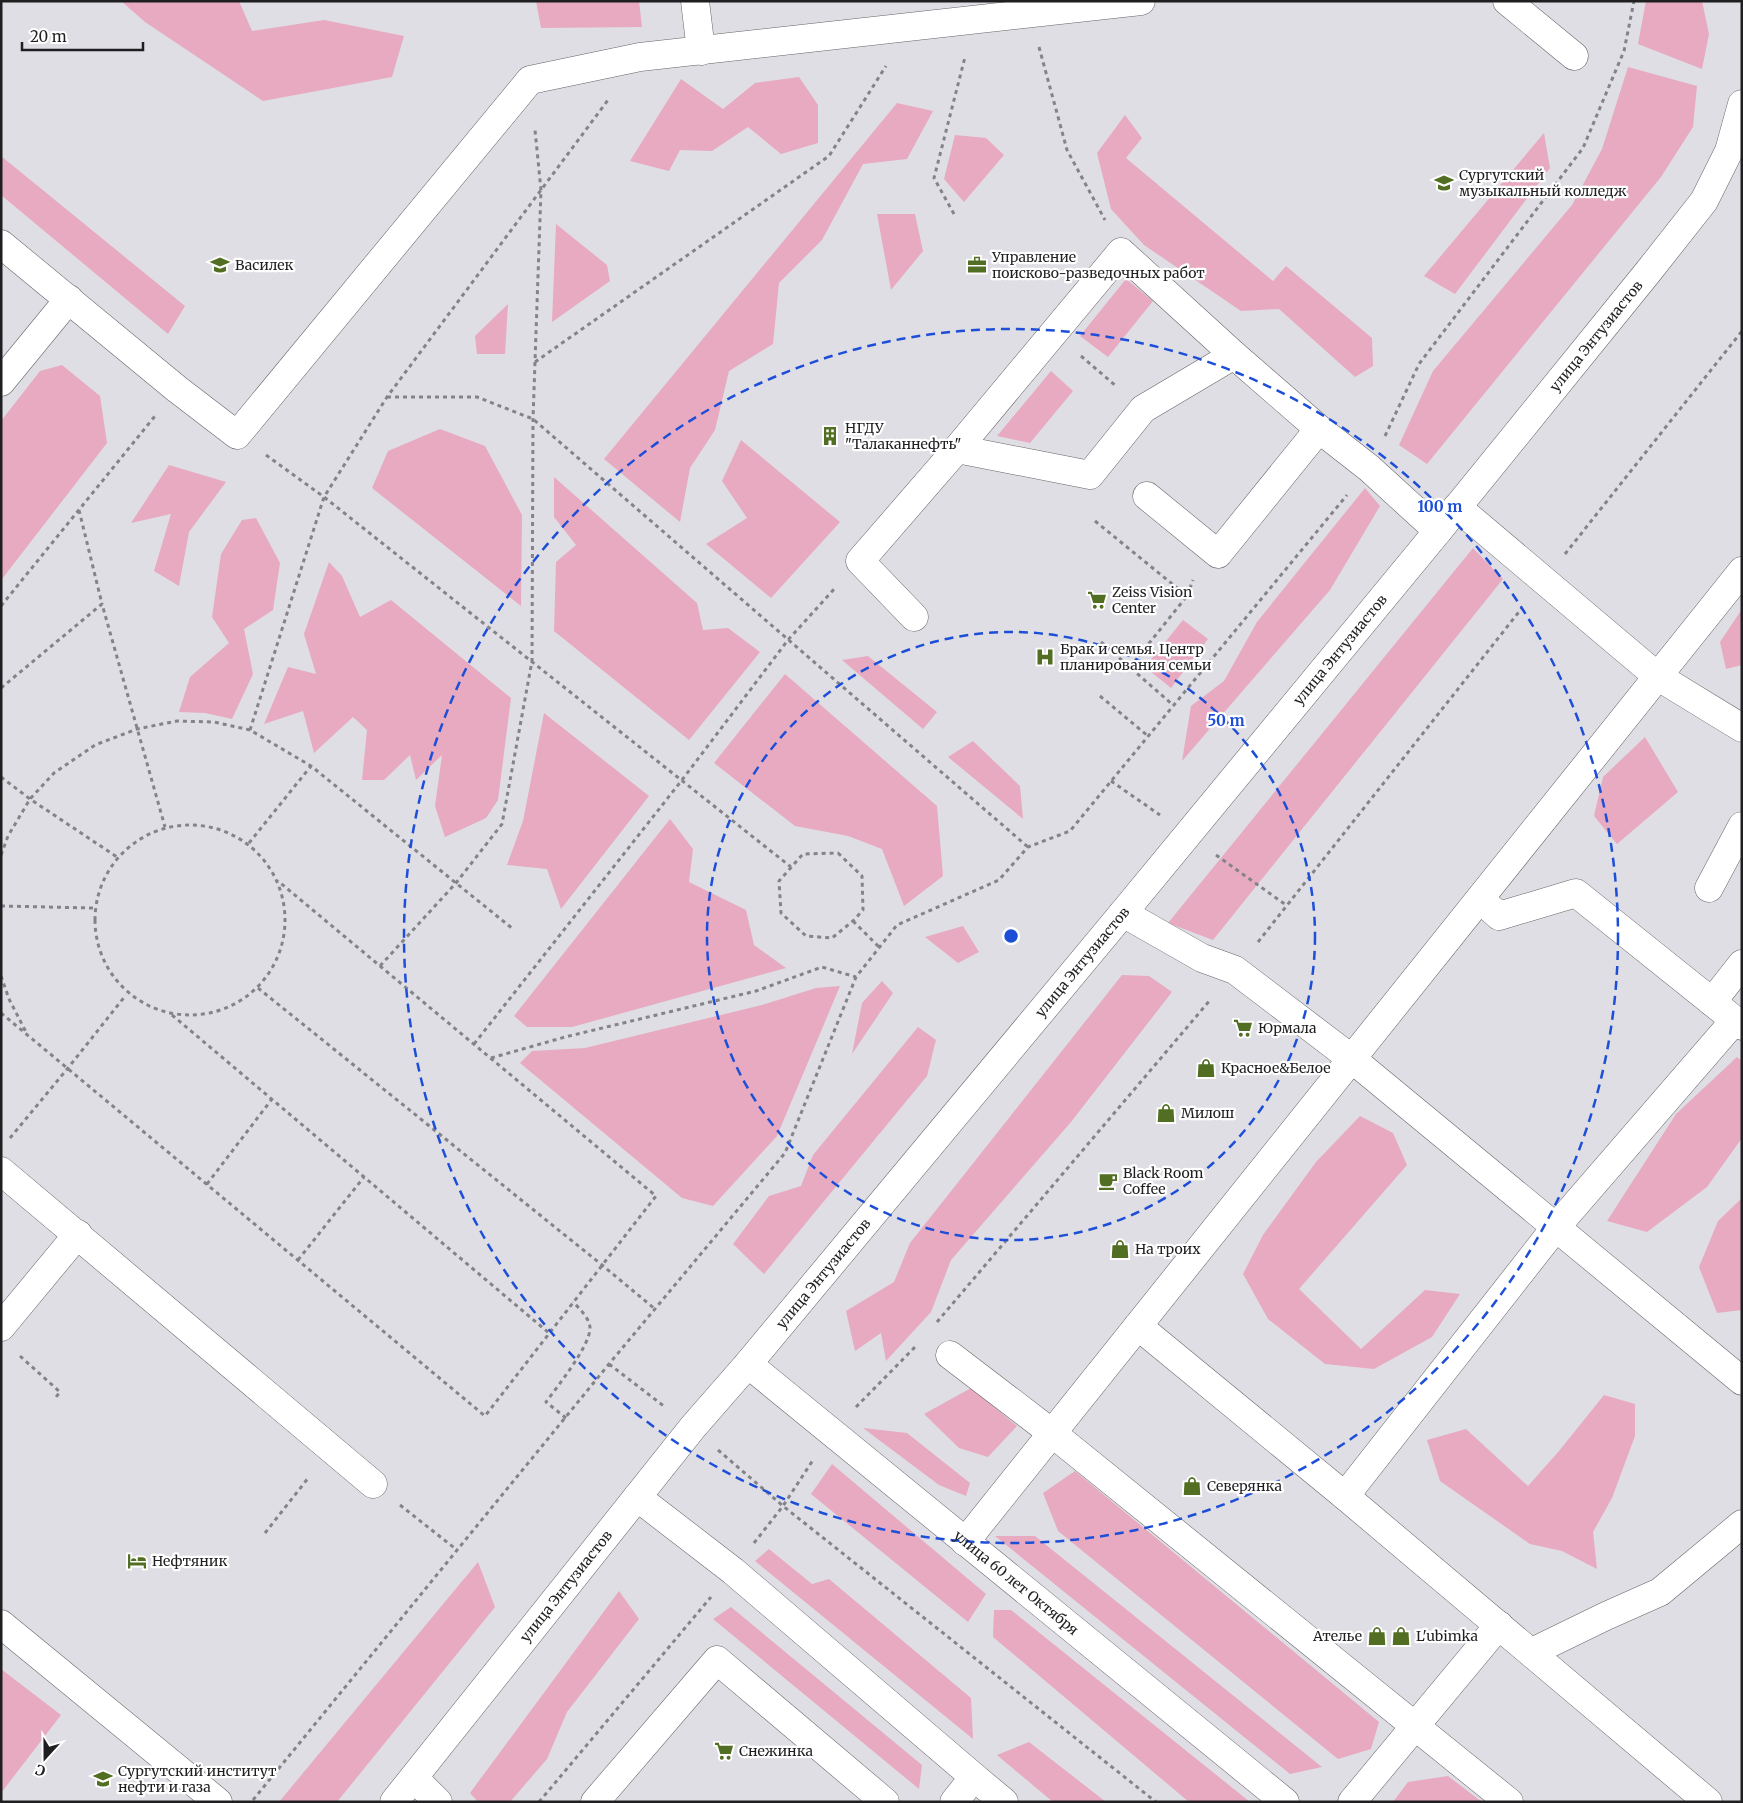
<svg xmlns="http://www.w3.org/2000/svg" width="1743" height="1803" viewBox="0 0 1743 1803" font-family="Merriweather,serif">
	<rect width="100%" height="100%" fill="#dfdee4"/>
	<path fill="#e7aac1" d="M 121,1 L 239,1 L 252,31 L 324,20 L 404,36 L 392,77 L 263,101 L 145,22 Z
		M 536,1 L 639,1 L 642,27 L 541,28 Z
		M 1646,1 L 1702,1 L 1709,34 L 1702,69 L 1638,44 Z
		M 1628,67 L 1697,86 L 1693,127 L 1661,177 L 1427,464 L 1399,445 L 1433,371 L 1572,205 L 1602,149 Z
		M 799,77 L 818,105 L 818,143 L 781,154 L 748,127 L 712,151 L 680,150 L 669,171 L 630,161 L 681,79 L 723,109 L 755,83 Z
		M 897,103 L 933,111 L 907,159 L 863,164 L 822,240 L 779,283 L 773,344 L 729,371 L 715,430 L 690,468 L 680,522 L 604,459 Z
		M 1125,115 L 1142,138 L 1126,158 L 1273,281 L 1286,266 L 1372,338 L 1373,366 L 1355,377 L 1279,309 L 1241,311 L 1144,245 L 1111,209 L 1097,153 Z
		M 1544,133 L 1550,168 L 1455,294 L 1424,276 Z
		M 955,135 L 986,138 L 1004,155 L 964,202 L 944,179 Z
		M 1,156 L 185,306 L 168,334 L 1,195 Z
		M 877,214 L 915,214 L 923,251 L 891,290 Z
		M 556,224 L 607,265 L 610,281 L 552,322 Z
		M 1126,279 L 1153,301 L 1108,357 L 1080,336 Z
		M 508,304 L 505,354 L 477,354 L 475,336 Z
		M 62,365 L 100,396 L 107,443 L 2,579 L 1,421 L 40,371 Z
		M 1051,371 L 1073,391 L 1030,443 L 997,436 Z
		M 440,429 L 485,446 L 522,515 L 521,606 L 372,488 L 388,451 Z
		M 741,440 L 840,522 L 771,598 L 706,544 L 747,518 L 722,481 Z
		M 169,465 L 226,482 L 189,532 L 179,586 L 154,571 L 171,514 L 131,523 Z
		M 554,477 L 697,603 L 703,630 L 728,628 L 760,652 L 689,740 L 554,631 L 556,562 L 576,545 L 554,517 Z
		M 1365,488 L 1380,506 L 1330,590 L 1182,761 L 1191,706 L 1224,681 L 1257,622 Z
		M 256,518 L 280,563 L 273,610 L 244,629 L 253,674 L 232,719 L 205,713 L 179,712 L 190,677 L 229,643 L 212,617 L 221,554 L 242,520 Z
		M 1473,548 L 1503,579 L 1213,940 L 1168,923 Z
		M 329,562 L 342,576 L 360,617 L 391,600 L 511,698 L 498,800 L 486,818 L 445,837 L 435,806 L 442,755 L 416,780 L 410,755 L 384,780 L 362,780 L 367,730 L 353,717 L 314,753 L 303,711 L 264,724 L 288,667 L 316,674 L 304,634 Z
		M 1742,609 L 1742,665 L 1726,669 L 1720,642 Z
		M 1183,620 L 1208,639 L 1171,688 L 1145,667 Z
		M 868,656 L 937,712 L 923,729 L 842,660 Z
		M 785,674 L 937,806 L 943,876 L 904,906 L 882,849 L 848,836 L 795,826 L 714,763 Z
		M 544,713 L 649,796 L 561,909 L 547,869 L 507,865 L 523,821 Z
		M 1645,737 L 1678,792 L 1617,844 L 1594,816 L 1603,777 Z
		M 973,741 L 1020,786 L 1023,819 L 948,757 Z
		M 670,819 L 693,849 L 689,882 L 746,910 L 754,945 L 786,968 L 572,1027 L 527,1027 L 514,1016 Z
		M 963,926 L 979,952 L 958,963 L 925,937 Z
		M 1122,975 L 1149,976 L 1172,992 L 1071,1122 L 951,1260 L 931,1312 L 886,1361 L 881,1333 L 855,1351 L 846,1311 L 894,1282 L 910,1243 Z
		M 882,981 L 893,993 L 852,1054 L 862,1003 Z
		M 840,986 L 777,1136 L 713,1206 L 682,1198 L 520,1063 L 532,1051 L 585,1048 L 762,1005 L 816,988 Z
		M 918,1027 L 936,1040 L 927,1076 L 764,1274 L 733,1244 L 769,1196 L 801,1186 L 813,1155 Z
		M 1737,1057 L 1742,1061 L 1742,1138 L 1707,1187 L 1647,1232 L 1607,1221 L 1676,1114 Z
		M 1360,1116 L 1393,1133 L 1407,1165 L 1299,1289 L 1361,1349 L 1425,1290 L 1460,1294 L 1432,1337 L 1374,1369 L 1325,1364 L 1268,1319 L 1243,1274 L 1263,1235 L 1316,1162 Z
		M 1742,1198 L 1742,1310 L 1717,1313 L 1699,1267 L 1718,1221 Z
		M 971,1388 L 1017,1426 L 988,1457 L 959,1448 L 924,1414 Z
		M 1604,1395 L 1635,1404 L 1635,1436 L 1612,1498 L 1593,1532 L 1597,1569 L 1562,1551 L 1530,1544 L 1440,1481 L 1427,1440 L 1466,1429 L 1528,1486 L 1559,1451 Z
		M 863,1428 L 907,1433 L 970,1483 L 966,1496 L 939,1485 Z
		M 832,1464 L 986,1594 L 968,1622 L 811,1494 Z
		M 1075,1471 L 1379,1722 L 1371,1749 L 1338,1759 L 1058,1531 L 1043,1493 Z
		M 995,1536 L 1035,1536 L 1322,1767 L 1290,1774 Z
		M 769,1549 L 812,1584 L 829,1579 L 971,1698 L 973,1739 L 755,1561 Z
		M 478,1562 L 495,1607 L 337,1802 L 279,1802 Z
		M 619,1591 L 639,1619 L 567,1712 L 547,1759 L 510,1802 L 478,1802 L 470,1793 Z
		M 731,1607 L 922,1765 L 919,1789 L 713,1619 Z
		M 994,1610 L 1011,1610 L 1250,1802 L 1189,1802 L 993,1637 Z
		M 1,1669 L 61,1715 L 1,1793 Z
		M 1029,1742 L 1106,1802 L 1053,1802 L 997,1755 Z
		M 1448,1776 L 1482,1802 L 1393,1802 L 1408,1782 Z"/>
	<g fill="none" stroke-linecap="round" stroke-linejoin="round">
		<g stroke="#656469" stroke-width="29">
			<g id="minor">
				<path d="M 695,1 L 701,51"/>
				<path d="M 1507,1 L 1574,56"/>
				<path d="M 1,244 L 177,389 L 237,435 L 530,80 L 640,57 L 1141,1"/>
				<path d="M 1,382 L 69,299"/>
				<path d="M 957,449 L 1090,475 L 1143,409 L 1234,355 L 1319,429 L 1369,468 L 1438,531"/>
				<path d="M 1147,496 L 1218,554 L 1319,429"/>
				<path d="M 1457,507 L 1657,676 L 1742,728"/>
				<path d="M 914,617 L 860,561 L 957,449 L 1121,252 L 1234,355"/>
				<path d="M 1709,888 L 1742,826"/>
				<path d="M 1480,899 L 1499,916 L 1576,893 L 1742,1026"/>
				<path d="M 1123,913 L 1202,958 L 1235,970 L 1352,1059 L 1742,1381"/>
				<path d="M 1712,1002 L 1742,964"/>
				<path d="M 1,1171 L 373,1484"/>
				<path d="M 1138,1326 L 1345,1496 L 1708,1802"/>
				<path d="M 1,1327 L 78,1234"/>
				<path d="M 950,1355 L 1052,1433 L 1509,1802"/>
				<path id="s1" d="M 748,1364 L 1285,1802"/>
				<path d="M 1345,1496 L 1556,1227 L 1735,1020"/>
				<path d="M 637,1497 L 733,1571 L 974,1777 L 1004,1802"/>
				<path d="M 965,1542 L 1742,571"/>
				<path d="M 1,1624 L 218,1802"/>
				<path d="M 1532,1652 L 1606,1616 L 1660,1592 L 1742,1524"/>
				<path d="M 414,1778 L 438,1802"/>
				<path d="M 595,1802 L 717,1660 L 885,1802"/>
				<path d="M 954,1802 L 974,1777"/>
				<path d="M 1352,1802 L 1499,1625"/>
			</g>
		</g>
		<g stroke="#656469" stroke-width="29">
			<g id="major">
				<path id="s2" d="M 394,1802 L 693,1427 L 748,1364 L 1123,913 L 1438,531 L 1648,272 L 1704,201 L 1729,151 L 1742,104"/>
			</g>
		</g>
		<path stroke="#848488" stroke-width="3" stroke-dasharray="4 4" stroke-linecap="butt" d="M 1039,47 L 1067,150 L 1105,220
			M 954,214 L 934,178 L 965,57
			M 1081,356 L 1116,386
			M 535,362 L 829,156 L 886,66
			M 387,397 L 477,397 L 533,419 L 1028,847
			M 1385,436 L 1419,364 L 1583,148 L 1624,51 L 1634,1
			M 266,455 L 324,497 L 791,867
			M 79,510 L 102,604
			M 1095,521 L 1187,596 L 1130,667
			M 1565,554 L 1742,331
			M 1187,596 L 1193,580
			M 1,606 L 155,416
			M 1101,642 L 1173,705
			M 1,688 L 102,604 L 165,827
			M 1100,696 L 1148,736
			M 250,730 L 324,497 L 387,397 L 608,100
			M 1,777 L 30,799 L 117,857
			M 1111,781 L 1160,815
			M95 920a95 95 0 1 1 190 0a95 95 0 1 1-190 0Z
			M 249,843 L 311,766
			M 838,853 L 862,876 L 863,910 L 853,921 L 832,938 L 806,936 L 781,913 L 779,881 L 803,854 Z
			M 1,855 L 8,836 L 30,799 L 54,773 L 95,745 L 137,729 L 177,721 L 214,722 L 250,730 L 311,766 L 513,929
			M 1216,855 L 1286,905
			M 1,906 L 93,908
			M 853,921 L 880,948
			M 1258,942 L 1522,608
			M 380,966 L 456,883 L 502,824 L 532,661 L 533,419 L 541,190 L 535,130
			M 1,976 L 9,999 L 26,1032
			M 258,988 L 602,1265 L 655,1309
			M 1,1013 L 485,1416 L 656,1196 L 278,881
			M 172,1015 L 549,1333
			M 474,1044 L 682,780 L 788,640 L 836,587
			M 491,1058 L 565,1037 L 756,991 L 822,967 L 856,977
			M 10,1138 L 68,1068 L 126,995
			M 207,1184 L 272,1099
			M 298,1260 L 364,1177
			M 937,1322 L 1211,999
			M 20,1356 L 60,1392 L 56,1397
			M 609,1364 L 665,1407
			M 856,1407 L 916,1346
			M 566,1418 L 546,1402 C 557,1387 590,1346 590,1328 C 590,1319 580,1309 573,1302
			M 718,1450 L 783,1506 L 1156,1802
			M 400,1505 L 457,1550
			M 265,1533 L 309,1477
			M 754,1543 L 783,1506 L 813,1460
			M 253,1800 L 609,1364 L 785,1153 L 856,977 L 897,925 L 999,880 L 1028,847 L 1070,831 L 1347,495
			M 539,1802 L 711,1597"/>
		<use href="#minor" stroke="#fff" stroke-width="28"/>
		<use href="#major" stroke="#fff" stroke-width="28"/>
	</g>
	<g fill="none" stroke="#1d4ed8" stroke-width="2.5" stroke-dasharray="9 6">
		<circle cx="1011" cy="936" r="304"/>
		<circle cx="1011" cy="936" r="607"/>
	</g>
	<defs>
		<g id="university-bare" transform="scale(1.5)"><path d="M0-5L7-2L0 1L-7-2ZM-4 1L0 2.5L4 1V4Q0 6-4 4Z" fill="#516e22" stroke="#fff" stroke-width="2.5" paint-order="stroke"/></g>
		<g id="school-bare" transform="scale(1.5)"><path d="M0-5L7-2L0 1L-7-2ZM-4 1L0 2.5L4 1V4Q0 6-4 4Z" fill="#516e22" stroke="#fff" stroke-width="2.5" paint-order="stroke"/></g>
		<g id="office-bare" transform="scale(1.5)"><path d="M-6-3h4V-5.5h4V-3h4V5H-6ZM-1-4.5V-3h2v-1.5ZM-6 0V1H6V0Z" fill="#516e22" stroke="#fff" stroke-width="2.5" paint-order="stroke"/></g>
		<g id="building-bare" transform="scale(1.5)"><path d="M-4-6H4V6H1V3H-1V6H-4ZM-2.5-4.3h1.7v1.8h-1.7ZM.8-4.3h1.7v1.8H.8ZM-2.5-1h1.7V.8h-1.7ZM.8-1h1.7V.8H.8Z" fill="#516e22" stroke="#fff" stroke-width="2.5" paint-order="stroke"/></g>
		<g id="supermarket-bare" transform="scale(1.5)"><path d="M-6-5.5h2.5l.6 2H6L4.5 2H-2.5L-4.4-4H-6ZM-1.5 3.2a1.3 1.3 0 1 0 .1 0ZM3 3.2a1.3 1.3 0 1 0 .1 0Z" fill="#516e22" stroke="#fff" stroke-width="2.5" paint-order="stroke"/></g>
		<g id="hospital-bare" transform="scale(1.5)"><path d="M-5-5h3v3.5h4V-5h3V5h-3V1.5h-4V5h-3Z" fill="#516e22" stroke="#fff" stroke-width="2.5" paint-order="stroke"/></g>
		<g id="shop-bare" transform="scale(1.5)"><path d="M-5-2.5h2.3a2.7 3.5 0 0 1 5.4 0H5L5.5 6h-11ZM-1.5-2.5h3a1.5 2.3 0 0 0-3 0Z" fill="#516e22" stroke="#fff" stroke-width="2.5" paint-order="stroke"/></g>
		<g id="cafe-bare" transform="scale(1.5)"><path d="M-5.5-4.5H6V0H3Q3 3.5 0 3.5H-2.5Q-5.5 3.5-5.5 0ZM3-3.2v2h1.7v-2ZM-6 4.5H4V6H-6Z" fill="#516e22" stroke="#fff" stroke-width="2.5" paint-order="stroke"/></g>
		<g id="hotel-bare" transform="scale(1.5)"><path d="M-6-4.5h1.5V1H6V5H4.5V3h-9V5H-6ZM-4 0a1.8 1.8 0 1 1 3.6 0ZM.5 0V-2.5h3Q6-2.5 6 0Z" fill="#516e22" stroke="#fff" stroke-width="2.5" paint-order="stroke"/></g>
	</defs>
	<g fill-rule="evenodd">
		<use href="#university-bare" x="1444" y="183"/>
		<use href="#school-bare" x="220" y="265"/>
		<use href="#office-bare" x="977" y="265"/>
		<use href="#building-bare" x="830" y="436"/>
		<use href="#supermarket-bare" x="1097" y="600"/>
		<use href="#hospital-bare" x="1045" y="657"/>
		<use href="#supermarket-bare" x="1243" y="1028"/>
		<use href="#shop-bare" x="1206" y="1068"/>
		<use href="#shop-bare" x="1166" y="1113"/>
		<use href="#cafe-bare" x="1108" y="1181"/>
		<use href="#shop-bare" x="1120" y="1249"/>
		<use href="#shop-bare" x="1192" y="1486"/>
		<use href="#hotel-bare" x="137" y="1561"/>
		<use href="#shop-bare" x="1377" y="1636"/>
		<use href="#shop-bare" x="1401" y="1636"/>
		<use href="#supermarket-bare" x="724" y="1751"/>
		<use href="#university-bare" x="103" y="1779"/>
	</g>
	<g text-anchor="middle" stroke-width="4.5" stroke-linejoin="round" paint-order="stroke">
		<g font-size="14" fill="#1f1f21" stroke="#fff" text-anchor="start">
			<text x="1459" y="180">Сургутский<tspan x="1459" dy="16">музыкальный колледж</tspan></text>
			<text x="992" y="262">Управление<tspan x="992" dy="16">поисково-разведочных работ</tspan></text>
			<text x="235" y="270">Василек</text>
			<text x="845" y="433">НГДУ<tspan x="845" dy="16">"Талаканнефть"</tspan></text>
			<text x="1112" y="597">Zeiss Vision<tspan x="1112" dy="16">Center</tspan></text>
			<text x="1060" y="654">Брак и семья. Центр<tspan x="1060" dy="16">планирования семьи</tspan></text>
			<text x="1258" y="1033">Юрмала</text>
			<text x="1221" y="1073">Красное&amp;Белое</text>
			<text x="1181" y="1118">Милош</text>
			<text x="1123" y="1178">Black Room<tspan x="1123" dy="16">Coffee</tspan></text>
			<text x="1135" y="1254">На троих</text>
			<text x="1207" y="1491">Северянка</text>
			<text x="152" y="1566">Нефтяник</text>
			<text x="1362" y="1641" text-anchor="end">Ателье</text>
			<text x="1416" y="1641">L'ubimka</text>
			<text x="739" y="1756">Снежинка</text>
			<text x="118" y="1776">Сургутский институт<tspan x="118" dy="16">нефти и газа</tspan></text>
		</g>
		<g font-size="14" fill="#1f1f21" stroke="#fff">
			<text dy="5" stroke="none"><textPath href="#s2" startOffset="1896">улица Энтузиастов</textPath></text>
			<text dy="5" stroke="none"><textPath href="#s2" startOffset="1491">улица Энтузиастов</textPath></text>
			<text dy="5" stroke="none"><textPath href="#s2" startOffset="1086">улица Энтузиастов</textPath></text>
			<text dy="5" stroke="none"><textPath href="#s2" startOffset="681">улица Энтузиастов</textPath></text>
			<text dy="5" stroke="none"><textPath href="#s1" startOffset="346">улица 60 лет Октября</textPath></text>
			<text dy="5" stroke="none"><textPath href="#s2" startOffset="276">улица Энтузиастов</textPath></text>
		</g>
	</g>
	<circle cx="1011" cy="936" r="8" fill="#1d4ed8" stroke="#fff" stroke-width="2.5"/>
	<g font-size="15" text-anchor="middle" font-weight="bold" fill="#1d4ed8" stroke="#fff" stroke-width="4.5" stroke-linejoin="round" paint-order="stroke">
		<text x="1440" y="512">100 m</text>
		<text x="1226" y="726">50 m</text>
	</g>
	<rect width="1743" height="1803" fill="none" stroke="#1f1f21" stroke-width="5"/>
	<g transform="translate(45 1758) rotate(201)" stroke="#ffffff" stroke-width="4" paint-order="stroke">
	<path d="M0-4L9 19L0 12L-9 19Z" fill="#1f1f21"/>
	<text y="-8" font-size="14" font-weight="bold" text-anchor="middle" fill="#1f1f21">С</text>
	</g>
	<path d="M22 42v8h121v-8" fill="none" stroke="#1f1f21" stroke-width="2.5"/>
	<text x="30" y="42" font-size="15" fill="#1f1f21" stroke="#ffffff" stroke-width="4" paint-order="stroke">20 m</text>
</svg>
